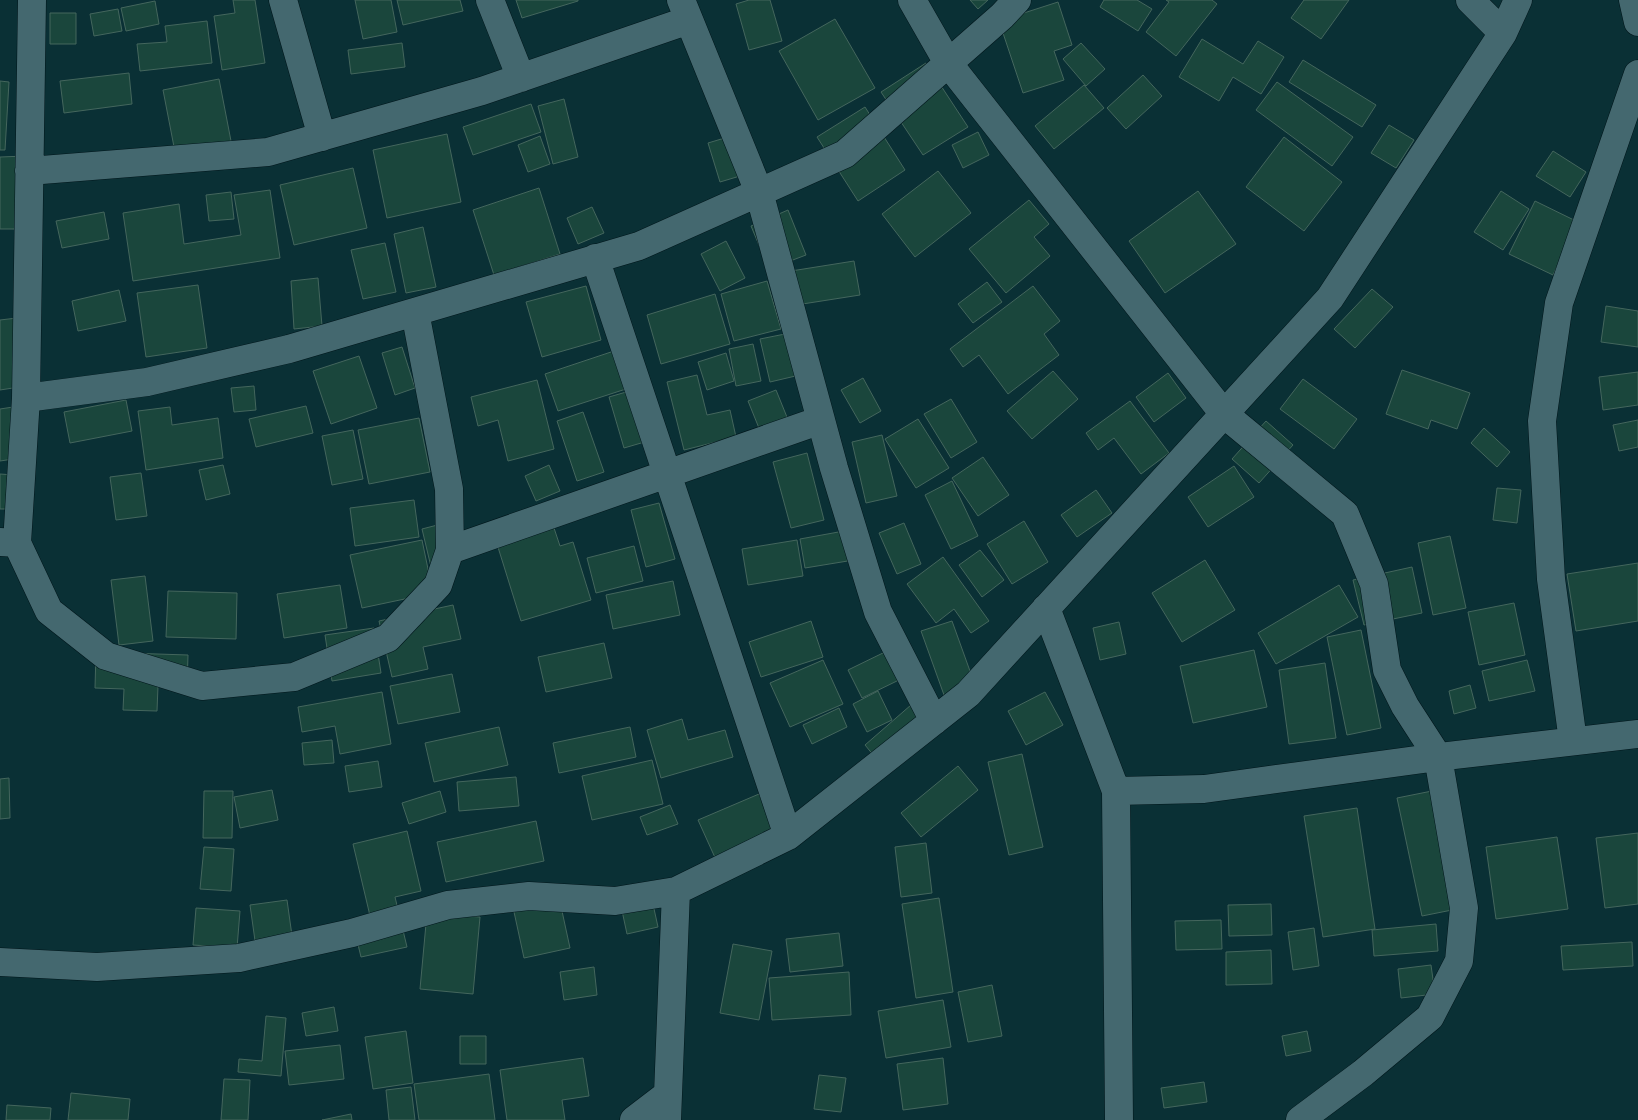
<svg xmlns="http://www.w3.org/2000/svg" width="1638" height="1120" viewBox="0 0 1638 1120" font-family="'Fira Sans Condensed',sans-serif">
	<rect width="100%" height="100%" fill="#0a3035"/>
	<path fill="#1a463c" stroke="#44665d" d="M 233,0 L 255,0 L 265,63 L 222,70 L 214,16 L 235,13 Z
		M 355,0 L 391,0 L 397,32 L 363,39 Z
		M 397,0 L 460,0 L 463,11 L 403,25 Z
		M 516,0 L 578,0 L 578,1 L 522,18 Z
		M 749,0 L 770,0 L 782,41 L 749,50 L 736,4 Z
		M 970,0 L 988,0 L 978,9 Z
		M 1104,0 L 1137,0 L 1152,9 L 1138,31 L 1100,7 Z
		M 1166,0 L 1212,0 L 1217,4 L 1176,56 L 1146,32 L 1169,2 Z
		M 1304,0 L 1349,0 L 1321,39 L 1291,18 Z
		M 155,1 L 159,24 L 126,31 L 121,8 Z
		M 1058,2 L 1072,45 L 1054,51 L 1064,80 L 1023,93 L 999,21 Z
		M 118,9 L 122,31 L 94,36 L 90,14 Z
		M 50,13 L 76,13 L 76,44 L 50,44 Z
		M 835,19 L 875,88 L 818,120 L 779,51 Z
		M 207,21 L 212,63 L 140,71 L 137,44 L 167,42 L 165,26 Z
		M 1202,39 L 1243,64 L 1258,41 L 1284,57 L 1261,94 L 1233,77 L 1219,101 L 1179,77 Z
		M 402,43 L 405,67 L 351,74 L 348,50 Z
		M 1081,43 L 1105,69 L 1086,86 L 1063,59 Z
		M 1303,60 L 1376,105 L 1362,127 L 1289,82 Z
		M 926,63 L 968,127 L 923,155 L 881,92 Z
		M 129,73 L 132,104 L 64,113 L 60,81 Z
		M 1143,75 L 1162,96 L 1126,129 L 1107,108 Z
		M 219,79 L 231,141 L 175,152 L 163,90 Z
		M 0,81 L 9,82 L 5,150 L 0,150 Z
		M 1277,82 L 1353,137 L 1332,166 L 1256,110 Z
		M 1084,85 L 1104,108 L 1054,149 L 1035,126 Z
		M 564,99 L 578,157 L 553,164 L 538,106 Z
		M 531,104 L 541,132 L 473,155 L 463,127 Z
		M 865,107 L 905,170 L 858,201 L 817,137 Z
		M 1389,125 L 1414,140 L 1396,168 L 1371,153 Z
		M 978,132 L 989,155 L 963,168 L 952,145 Z
		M 447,134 L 461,202 L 387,218 L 373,150 Z
		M 738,134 L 750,173 L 720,182 L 708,143 Z
		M 540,136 L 550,164 L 528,172 L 518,145 Z
		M 1284,137 L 1342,182 L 1304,231 L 1246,187 Z
		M 1553,151 L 1586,172 L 1570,197 L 1536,176 Z
		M 26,156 L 29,229 L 0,229 L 0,157 Z
		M 353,168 L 367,228 L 294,245 L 280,185 Z
		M 938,171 L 971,213 L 915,257 L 882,214 Z
		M 539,188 L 560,254 L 494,275 L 473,210 Z
		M 270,190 L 280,258 L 133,281 L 123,213 L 179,204 L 184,244 L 241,235 L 234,195 Z
		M 1198,191 L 1236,244 L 1165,293 L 1129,241 Z
		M 1501,191 L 1529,209 L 1503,250 L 1474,232 Z
		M 231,192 L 234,219 L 209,221 L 206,195 Z
		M 1029,200 L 1049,224 L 1034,237 L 1050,256 L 1006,293 L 969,249 Z
		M 1535,201 L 1578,222 L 1553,275 L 1509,254 Z
		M 592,207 L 604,233 L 578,244 L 567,218 Z
		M 788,210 L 806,255 L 769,269 L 751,226 Z
		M 104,212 L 109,239 L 62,248 L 56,221 Z
		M 423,227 L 436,287 L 406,293 L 394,234 Z
		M 726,241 L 745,278 L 720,291 L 701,254 Z
		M 385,243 L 396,292 L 363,299 L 351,250 Z
		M 854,261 L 860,295 L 796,305 L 791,271 Z
		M 318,278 L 322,326 L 294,329 L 291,281 Z
		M 767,281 L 781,329 L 734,341 L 721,294 Z
		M 987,282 L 1002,302 L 973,323 L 958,304 Z
		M 198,285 L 207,348 L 146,357 L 137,293 Z
		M 586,286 L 601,340 L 542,357 L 526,302 Z
		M 1033,286 L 1060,321 L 1044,334 L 1059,355 L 1008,394 L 979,355 L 963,367 L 950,349 Z
		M 1372,289 L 1393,307 L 1355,348 L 1334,329 Z
		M 119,290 L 126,321 L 78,331 L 72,301 Z
		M 715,294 L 730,344 L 661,364 L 647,315 Z
		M 1606,306 L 1638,311 L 1638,347 L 1601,342 Z
		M 17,318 L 26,386 L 0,390 L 0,320 Z
		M 795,332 L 804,374 L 770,382 L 760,339 Z
		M 753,344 L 761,381 L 736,386 L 729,349 Z
		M 402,347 L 415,388 L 395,395 L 382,353 Z
		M 617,350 L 629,388 L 558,411 L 545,374 Z
		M 726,353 L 734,381 L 707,390 L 698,362 Z
		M 359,356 L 377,408 L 331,424 L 313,371 Z
		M 1402,370 L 1470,393 L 1457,429 L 1431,420 L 1428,429 L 1386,414 Z
		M 1053,371 L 1078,399 L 1032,439 L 1007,411 Z
		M 1638,372 L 1638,405 L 1603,410 L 1599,377 Z
		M 1168,373 L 1186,398 L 1154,422 L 1136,397 Z
		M 697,375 L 707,415 L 730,410 L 736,437 L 684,450 L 667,382 Z
		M 863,378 L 881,411 L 860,423 L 841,390 Z
		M 1303,379 L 1357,419 L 1334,449 L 1280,409 Z
		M 537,380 L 554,449 L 508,461 L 498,420 L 478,426 L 471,397 Z
		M 254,386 L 256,410 L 234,412 L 231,388 Z
		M 633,390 L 648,441 L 624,448 L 609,397 Z
		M 776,390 L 791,427 L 763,438 L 748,401 Z
		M 951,399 L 977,442 L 951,458 L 924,414 Z
		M 126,400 L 132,431 L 70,443 L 64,412 Z
		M 1130,401 L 1169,453 L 1141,474 L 1114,438 L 1098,450 L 1086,433 Z
		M 306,406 L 313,433 L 256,447 L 249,419 Z
		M 13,407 L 20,458 L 0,461 L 0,409 Z
		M 170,407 L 172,425 L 218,418 L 223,458 L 146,470 L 138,411 Z
		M 583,412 L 604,472 L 577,481 L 557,421 Z
		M 419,418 L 430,472 L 369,484 L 358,430 Z
		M 918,419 L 949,468 L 916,488 L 885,439 Z
		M 1638,420 L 1638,447 L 1619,451 L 1613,425 Z
		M 1266,421 L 1293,445 L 1259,483 L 1232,459 Z
		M 1484,428 L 1510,452 L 1497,467 L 1471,443 Z
		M 353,430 L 363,479 L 332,485 L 322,436 Z
		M 882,435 L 897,496 L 866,503 L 852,442 Z
		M 807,453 L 824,520 L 791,528 L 773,462 Z
		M 983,457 L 1009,495 L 978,516 L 952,478 Z
		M 223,465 L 230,494 L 206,500 L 199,470 Z
		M 549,465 L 560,491 L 536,501 L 525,476 Z
		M 1234,466 L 1254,497 L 1208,527 L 1188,497 Z
		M 141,473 L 147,516 L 116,520 L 110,477 Z
		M 0,474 L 14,475 L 13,509 L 0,509 Z
		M 952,481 L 978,536 L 951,549 L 925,495 Z
		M 1497,488 L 1521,490 L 1517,523 L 1493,520 Z
		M 1096,490 L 1112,513 L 1077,537 L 1061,515 Z
		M 414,500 L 419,537 L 355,546 L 350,508 Z
		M 659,503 L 675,559 L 646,567 L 631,510 Z
		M 1024,521 L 1048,562 L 1012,584 L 987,544 Z
		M 449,522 L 432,571 L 422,529 Z
		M 904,523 L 921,564 L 897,574 L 879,533 Z
		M 554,528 L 560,546 L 573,542 L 591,600 L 521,621 L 497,544 Z
		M 855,529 L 860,559 L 805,568 L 800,539 Z
		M 1450,536 L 1466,608 L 1433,615 L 1418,543 Z
		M 422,540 L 433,593 L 362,608 L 350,555 Z
		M 797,540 L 803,576 L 748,585 L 742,549 Z
		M 634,546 L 643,581 L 596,593 L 587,558 Z
		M 980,550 L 1004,580 L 982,597 L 959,565 Z
		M 943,557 L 989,621 L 971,633 L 954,609 L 936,623 L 907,584 Z
		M 1205,560 L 1235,610 L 1182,642 L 1152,593 Z
		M 1638,563 L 1638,621 L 1576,631 L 1567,574 Z
		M 1412,567 L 1422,613 L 1364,625 L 1353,580 Z
		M 145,576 L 153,641 L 119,645 L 111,580 Z
		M 673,581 L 680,615 L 613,629 L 606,595 Z
		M 340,585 L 347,628 L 284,638 L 277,594 Z
		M 1339,585 L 1358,617 L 1276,664 L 1258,633 Z
		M 168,591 L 237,593 L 236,639 L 166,637 Z
		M 1514,603 L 1525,655 L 1479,665 L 1468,612 Z
		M 453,605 L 461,639 L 423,647 L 428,669 L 392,677 L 379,621 Z
		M 811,621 L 823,657 L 761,677 L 749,642 Z
		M 952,621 L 975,685 L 944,695 L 921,631 Z
		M 1119,622 L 1126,654 L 1100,660 L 1093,628 Z
		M 374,628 L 381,673 L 332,681 L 325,635 Z
		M 1361,630 L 1381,728 L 1347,735 L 1327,637 Z
		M 604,643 L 612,678 L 546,692 L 538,657 Z
		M 1254,650 L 1267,707 L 1193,723 L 1180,666 Z
		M 887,651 L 901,679 L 862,698 L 848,670 Z
		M 96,652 L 188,655 L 187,687 L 158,686 L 157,711 L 123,710 L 124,689 L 95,688 Z
		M 823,660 L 843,704 L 790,727 L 770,683 Z
		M 1527,660 L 1535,691 L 1489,701 L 1482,671 Z
		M 1325,663 L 1336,738 L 1289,744 L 1279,670 Z
		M 452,674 L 460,712 L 398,724 L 390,686 Z
		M 1470,685 L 1476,708 L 1454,714 L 1449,691 Z
		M 878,691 L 892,720 L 867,732 L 853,704 Z
		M 382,692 L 391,744 L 340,754 L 335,726 L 302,732 L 298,707 Z
		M 1045,692 L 1063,725 L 1026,745 L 1008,711 Z
		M 919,698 L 939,722 L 884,768 L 865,745 Z
		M 839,708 L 847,727 L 812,744 L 803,725 Z
		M 682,719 L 688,740 L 725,730 L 733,757 L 661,778 L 647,730 Z
		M 499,727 L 508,765 L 434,782 L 425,743 Z
		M 630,727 L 636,757 L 559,773 L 553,743 Z
		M 332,740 L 334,763 L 304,765 L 302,743 Z
		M 1022,754 L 1043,847 L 1009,855 L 988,762 Z
		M 652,760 L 663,804 L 592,820 L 582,776 Z
		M 378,761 L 382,787 L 349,792 L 345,766 Z
		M 958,766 L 978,790 L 921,837 L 901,813 Z
		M 516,777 L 519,806 L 459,811 L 457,782 Z
		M 9,778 L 10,818 L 0,819 L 0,779 Z
		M 1447,788 L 1472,906 L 1422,916 L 1397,798 Z
		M 272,790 L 278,820 L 240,828 L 234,797 Z
		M 204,791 L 233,791 L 232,838 L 203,838 Z
		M 440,791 L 446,812 L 409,824 L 402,803 Z
		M 759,794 L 777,836 L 717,862 L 698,820 Z
		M 670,805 L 678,824 L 647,835 L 640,817 Z
		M 1357,808 L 1375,929 L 1323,937 L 1304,816 Z
		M 536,821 L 544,861 L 446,882 L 437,842 Z
		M 407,831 L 421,891 L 395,897 L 407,947 L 361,957 L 353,924 L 371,920 L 353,844 Z
		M 1638,833 L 1638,904 L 1605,908 L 1596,838 Z
		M 1557,837 L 1568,909 L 1496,919 L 1486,847 Z
		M 926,843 L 932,893 L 901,897 L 895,847 Z
		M 204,847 L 234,849 L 231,891 L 200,889 Z
		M 649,886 L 658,927 L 627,934 L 618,892 Z
		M 557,888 L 570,948 L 524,958 L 511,898 Z
		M 939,898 L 953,992 L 916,998 L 902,904 Z
		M 287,900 L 294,950 L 257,955 L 250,905 Z
		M 1271,904 L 1272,935 L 1229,936 L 1228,905 Z
		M 196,908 L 240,911 L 237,948 L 193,945 Z
		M 427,913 L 480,917 L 473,994 L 420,989 Z
		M 1221,920 L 1222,949 L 1176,950 L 1175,921 Z
		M 1436,924 L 1438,951 L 1374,956 L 1372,930 Z
		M 1314,928 L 1319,966 L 1293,970 L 1288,932 Z
		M 839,933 L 843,966 L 790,972 L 786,939 Z
		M 1632,942 L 1633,966 L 1563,970 L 1561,946 Z
		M 733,944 L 772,951 L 759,1020 L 720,1013 Z
		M 1271,950 L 1272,984 L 1226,985 L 1226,952 Z
		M 1431,965 L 1435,994 L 1401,998 L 1398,969 Z
		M 594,967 L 597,995 L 564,1000 L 560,972 Z
		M 849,972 L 851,1015 L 772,1020 L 769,978 Z
		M 992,985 L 1002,1036 L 968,1042 L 958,992 Z
		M 943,1000 L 951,1047 L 886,1058 L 878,1011 Z
		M 334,1007 L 338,1031 L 306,1036 L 302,1013 Z
		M 266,1016 L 286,1018 L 281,1076 L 238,1072 L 239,1059 L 262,1061 Z
		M 406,1031 L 413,1083 L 373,1089 L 365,1037 Z
		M 1307,1031 L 1311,1051 L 1286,1056 L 1282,1036 Z
		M 460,1036 L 486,1036 L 486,1064 L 460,1064 Z
		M 340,1045 L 344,1079 L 289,1085 L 285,1051 Z
		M 583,1058 L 589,1096 L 562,1100 L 565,1120 L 507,1120 L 500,1070 Z
		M 943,1058 L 948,1104 L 903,1110 L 897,1064 Z
		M 489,1074 L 495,1120 L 419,1120 L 414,1084 Z
		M 819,1075 L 846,1078 L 841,1112 L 814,1109 Z
		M 224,1079 L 250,1080 L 248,1120 L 221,1120 Z
		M 1204,1082 L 1207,1102 L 1164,1108 L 1161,1088 Z
		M 411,1087 L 415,1120 L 389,1120 L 386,1090 Z
		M 71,1093 L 130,1099 L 128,1120 L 68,1120 Z
		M 7,1105 L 51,1108 L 50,1120 L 6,1120 Z
		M 351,1114 L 352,1120 L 322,1120 Z"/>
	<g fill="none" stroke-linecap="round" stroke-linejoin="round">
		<g stroke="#00161b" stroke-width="29">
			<path id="minor" d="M 283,0 L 322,137
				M 490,0 L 521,78
				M 681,0 L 759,192 L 834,468 L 878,612 L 934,721
				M 912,0 L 948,63 L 1224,414 L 1345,514 L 1374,584 L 1387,670 L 1405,706 L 1438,757 L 1464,908 L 1459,961 L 1430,1017 L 1363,1073 L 1300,1120
				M 1470,0 L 1503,33
				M 1633,0 L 1638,22
				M 29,171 L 268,152 L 482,91 L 689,20
				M 595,258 L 788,836
				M 26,398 L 147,382 L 289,349 L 639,246 L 845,154 L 1002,16 L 1017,0
				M 0,542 L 17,543 L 26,398 L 32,0
				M 17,543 L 49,611 L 106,656 L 202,686 L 294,677 L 388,638 L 438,585 L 450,550 L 449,489 L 415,312
				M 450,550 L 821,420
				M 1046,608 L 1116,791 L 1204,789 L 1438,757 L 1638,734
				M 1573,741 L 1551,579 L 1542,421 L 1559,303 L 1638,74
				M 1116,791 L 1119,1120
				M 0,962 L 97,967 L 239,958 L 352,933 L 448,905 L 529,896 L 615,901 L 676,891 L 788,836 L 968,694 L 1330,298 L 1503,33 L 1518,0
				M 634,1120 L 668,1094
				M 667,1120 L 676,891"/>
		</g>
		<use href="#minor" stroke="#44686f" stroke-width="28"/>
	</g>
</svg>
